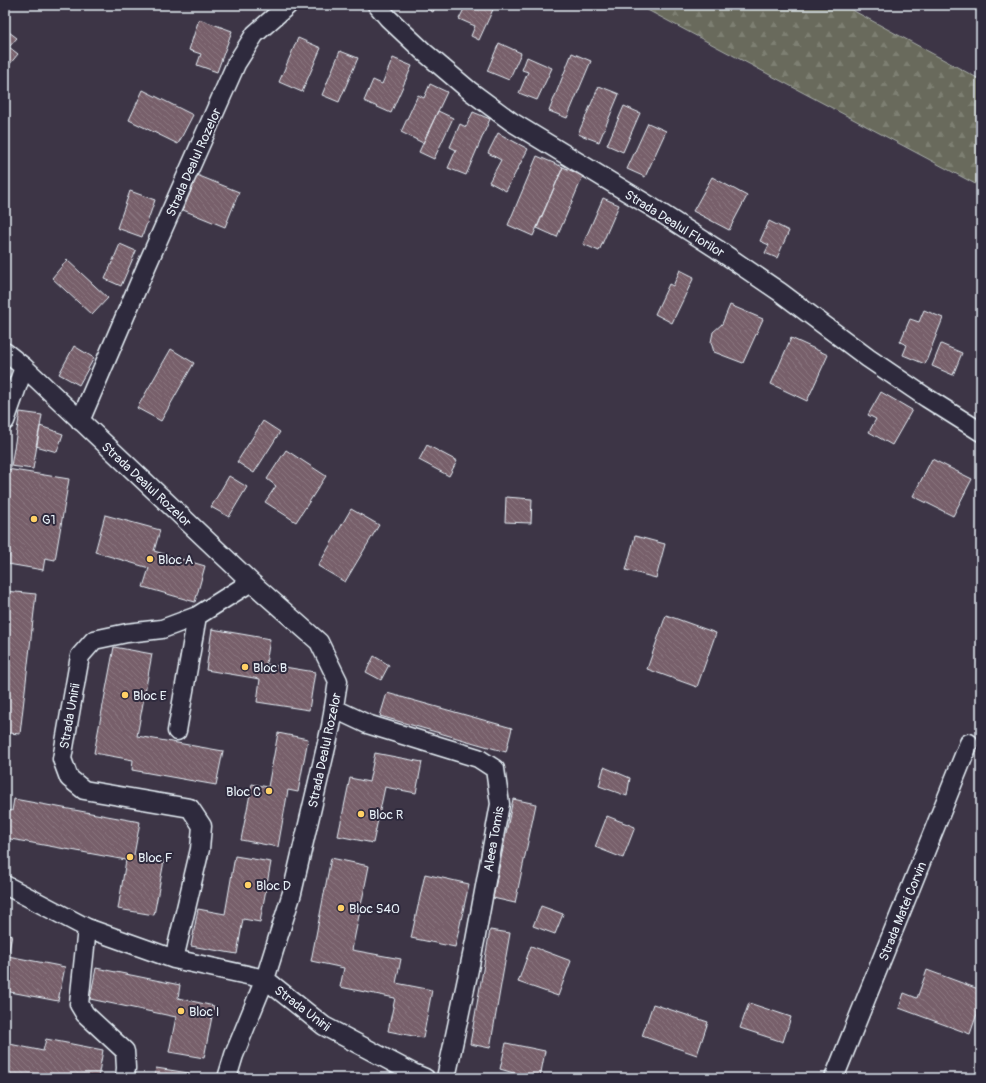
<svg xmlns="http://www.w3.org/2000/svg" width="986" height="1083" viewBox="0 0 986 1083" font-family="Pangolin,sans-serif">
	<defs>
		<pattern id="forest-firs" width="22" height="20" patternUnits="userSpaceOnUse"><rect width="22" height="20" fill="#696a5b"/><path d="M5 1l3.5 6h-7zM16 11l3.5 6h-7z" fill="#7e8073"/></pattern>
		<pattern id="building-back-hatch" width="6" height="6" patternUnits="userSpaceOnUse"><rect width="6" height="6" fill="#775f6a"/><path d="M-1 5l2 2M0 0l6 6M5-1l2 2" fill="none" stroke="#8a7680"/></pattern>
	</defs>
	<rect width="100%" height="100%" fill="#3d3546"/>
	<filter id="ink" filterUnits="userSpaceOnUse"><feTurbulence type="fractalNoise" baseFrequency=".025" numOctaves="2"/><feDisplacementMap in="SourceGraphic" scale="8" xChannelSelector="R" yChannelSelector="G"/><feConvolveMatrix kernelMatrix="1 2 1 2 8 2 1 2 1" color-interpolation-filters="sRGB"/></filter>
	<g filter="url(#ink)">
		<path fill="url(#forest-firs)" stroke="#a8aeaa" d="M 638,5 L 843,5 L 981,80 L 981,187 Z"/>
		<path fill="url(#building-back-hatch)" stroke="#e8f1f8" d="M 420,5 L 436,5 L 433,12 Z
			M 466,5 L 495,5 L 479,40 L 471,36 L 475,26 L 459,19 Z
			M 199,19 L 232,31 L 217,72 L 197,65 L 201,54 L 189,50 Z
			M 5,29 L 17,38 L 9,47 L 18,54 L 5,70 Z
			M 298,38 L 321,48 L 302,92 L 279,82 Z
			M 499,43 L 521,53 L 509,80 L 487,71 Z
			M 340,51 L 358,58 L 339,102 L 322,95 Z
			M 572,53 L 591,61 L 567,118 L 549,111 Z
			M 527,57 L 552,68 L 537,100 L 519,93 L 528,72 L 522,70 Z
			M 393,58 L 412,66 L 391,113 L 364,101 L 373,80 L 382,84 Z
			M 430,84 L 447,92 L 423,143 L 401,132 L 418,95 L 424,98 Z
			M 599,86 L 619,94 L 599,142 L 578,134 Z
			M 143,90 L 193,115 L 178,144 L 129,120 Z
			M 624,106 L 640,113 L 623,152 L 607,145 Z
			M 438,111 L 453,118 L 434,159 L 419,152 Z
			M 473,112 L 490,119 L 466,175 L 448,168 L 456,150 L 450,147 L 460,124 L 466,127 Z
			M 648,123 L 666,131 L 645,177 L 627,169 Z
			M 498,133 L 528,149 L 506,191 L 489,182 L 501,160 L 488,153 Z
			M 537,156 L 563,167 L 533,236 L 508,225 Z
			M 563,167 L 583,176 L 557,237 L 537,228 Z
			M 197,175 L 239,192 L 225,227 L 183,210 Z
			M 712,177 L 747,196 L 729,230 L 693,211 Z
			M 130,191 L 155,200 L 142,237 L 117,228 Z
			M 603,198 L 619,205 L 599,251 L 583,244 Z
			M 769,221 L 789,231 L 777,258 L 765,253 L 769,245 L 760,241 Z
			M 120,244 L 136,251 L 121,286 L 105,279 Z
			M 67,260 L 108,298 L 92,315 L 52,278 Z
			M 680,270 L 694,277 L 672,323 L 655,314 L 669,284 L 673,286 Z
			M 730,305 L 763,319 L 743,363 L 714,352 L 711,342 L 713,332 L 722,324 Z
			M 924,310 L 943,318 L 925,364 L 903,355 L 907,345 L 900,342 L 910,319 L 919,322 Z
			M 791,338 L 828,355 L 807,401 L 771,384 Z
			M 941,344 L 962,353 L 953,375 L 932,366 Z
			M 74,346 L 94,358 L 79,385 L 59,374 Z
			M 171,349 L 194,363 L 161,421 L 137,408 Z
			M 881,392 L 912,410 L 892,445 L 869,432 L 876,419 L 868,415 Z
			M 20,412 L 42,415 L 33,469 L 11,466 Z
			M 263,421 L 280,432 L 254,473 L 237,462 Z
			M 40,426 L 63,434 L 57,452 L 36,446 Z
			M 427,445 L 457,461 L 449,476 L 419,460 Z
			M 286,450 L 326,476 L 296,522 L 265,502 L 276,486 L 267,479 Z
			M 932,459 L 972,479 L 953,516 L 913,496 Z
			M 7,469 L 69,479 L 55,560 L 45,558 L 43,570 L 8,564 L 9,555 L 5,555 L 5,484 Z
			M 229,476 L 247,487 L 229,517 L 211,507 Z
			M 506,497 L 532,499 L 531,523 L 505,522 Z
			M 351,509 L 379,525 L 345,582 L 318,566 Z
			M 105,515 L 160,530 L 154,551 L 205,566 L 195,602 L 143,587 L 149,568 L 95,552 Z
			M 635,536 L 665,544 L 656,578 L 626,570 Z
			M 5,591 L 36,594 L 20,734 L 9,733 L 5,764 Z
			M 666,615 L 716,633 L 697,687 L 647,669 Z
			M 212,629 L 270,639 L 266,664 L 315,672 L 309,710 L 257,702 L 260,679 L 206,670 Z
			M 114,647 L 152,654 L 137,736 L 223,751 L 216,785 L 132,770 L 133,760 L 94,753 Z
			M 374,656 L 389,665 L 381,680 L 366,672 Z
			M 387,693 L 512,728 L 506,752 L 380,716 Z
			M 278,733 L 308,739 L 298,792 L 288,790 L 278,847 L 241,840 L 252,784 L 268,787 Z
			M 375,753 L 422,762 L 416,793 L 385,787 L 373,843 L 338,836 L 350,778 L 369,782 Z
			M 604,767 L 630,778 L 627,796 L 599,786 Z
			M 14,799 L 140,822 L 134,855 L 164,861 L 154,915 L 118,909 L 126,860 L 5,838 L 5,810 L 12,811 Z
			M 513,799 L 536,804 L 515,903 L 493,898 Z
			M 607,816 L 635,827 L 623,858 L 595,847 Z
			M 235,856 L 271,862 L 260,922 L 243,919 L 237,954 L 191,946 L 198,909 L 225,914 Z
			M 331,858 L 369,866 L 352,950 L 401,959 L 396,983 L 432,990 L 423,1038 L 388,1031 L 395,998 L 340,987 L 344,968 L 311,961 Z
			M 425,874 L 469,884 L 455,947 L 411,938 Z
			M 541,906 L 563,914 L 555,934 L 533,926 Z
			M 490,930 L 510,933 L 490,1048 L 470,1044 Z
			M 5,933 L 12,935 L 8,956 L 65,967 L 58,1001 L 5,991 Z
			M 531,946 L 571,961 L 558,996 L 518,982 Z
			M 96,968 L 180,985 L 178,998 L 214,1006 L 204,1058 L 169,1052 L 176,1017 L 90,999 Z
			M 927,970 L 981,990 L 981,1002 L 970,1034 L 899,1008 L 904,993 L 917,998 Z
			M 749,1003 L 791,1017 L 783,1042 L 740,1028 Z
			M 653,1004 L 708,1022 L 697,1055 L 642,1036 Z
			M 46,1039 L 103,1050 L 98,1078 L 40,1077 L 40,1078 L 13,1078 L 5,1076 L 5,1043 L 43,1051 Z
			M 506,1043 L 545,1051 L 540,1078 L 531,1078 L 500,1069 Z
			M 156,1068 L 189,1073 L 189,1078 L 154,1078 Z"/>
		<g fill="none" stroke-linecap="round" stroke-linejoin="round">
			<g stroke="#e8f1f8" stroke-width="21">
				<path id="street" d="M 377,5 L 388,18 L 424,52 L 470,91 L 512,122 L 650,206 L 717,249 L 780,292 L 868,358 L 927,398 L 981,432
					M 5,352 L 24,367 L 251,582 L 319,642 L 338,681 L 331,726 L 292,893 L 265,979 L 234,1055 L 227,1078
					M 5,421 L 24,367
					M 80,421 L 147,265 L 236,64 L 255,34 L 288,5
					M 335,709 L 367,724 L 478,758 L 495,769 L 500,804 L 475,941 L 446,1078
					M 177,731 L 197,616
					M 5,885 L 87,928 L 174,959 L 265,979 L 324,1026 L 413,1073 L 425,1078
					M 87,928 L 79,1004 L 85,1014 L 125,1051 L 126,1068 L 125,1078
					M 174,959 L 200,849 L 202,826 L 190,808 L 84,790 L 69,778 L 62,759 L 80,656 L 94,640 L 127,633 L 162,629 L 197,616 L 251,582
					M 834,1078 L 969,743"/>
			</g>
			<use href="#street" stroke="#2f2a3d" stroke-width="18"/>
		</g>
	</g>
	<g fill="#ffd166" stroke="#2f2a3d" stroke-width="1.5">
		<circle cx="34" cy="519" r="4"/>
		<circle cx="150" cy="559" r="4"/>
		<circle cx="245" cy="667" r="4"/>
		<circle cx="125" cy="695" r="4"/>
		<circle cx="269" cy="791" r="4"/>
		<circle cx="361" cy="814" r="4"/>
		<circle cx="130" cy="857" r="4"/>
		<circle cx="248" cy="885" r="4"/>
		<circle cx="341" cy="908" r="4"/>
		<circle cx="181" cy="1011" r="4"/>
	</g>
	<g text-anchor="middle" stroke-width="4" stroke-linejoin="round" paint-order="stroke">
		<g font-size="13" fill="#e8f1f8" stroke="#2f2a3d">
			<text transform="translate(193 162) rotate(-66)" y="5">Strada Dealul Rozelor</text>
			<text transform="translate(675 223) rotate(32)" y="5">Strada Dealul Florilor</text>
			<text transform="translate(147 484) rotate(43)" y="5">Strada Dealul Rozelor</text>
			<text transform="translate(69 716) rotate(-80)" y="5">Strada Unirii</text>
			<text transform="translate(324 750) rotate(-78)" y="5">Strada Dealul Rozelor</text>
			<text transform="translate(493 839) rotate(-80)" y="5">Aleea Tomis</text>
			<text transform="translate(902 911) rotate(-68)" y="5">Strada Matei Corvin</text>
			<text transform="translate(303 1008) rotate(37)" y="5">Strada Unirii</text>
		</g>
		<g font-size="13" fill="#e8f1f8" stroke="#2f2a3d" text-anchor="start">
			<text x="42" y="524">G1</text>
			<text x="158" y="564">Bloc A</text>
			<text x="253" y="672">Bloc B</text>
			<text x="133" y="700">Bloc E</text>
			<text x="261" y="796" text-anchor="end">Bloc C</text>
			<text x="369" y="819">Bloc R</text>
			<text x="138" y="862">Bloc F</text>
			<text x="256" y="890">Bloc D</text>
			<text x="349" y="913">Bloc S40</text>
			<text x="189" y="1016">Bloc I</text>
		</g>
	</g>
	<rect width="986" height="1083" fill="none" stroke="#2f2a3d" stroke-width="20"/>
	<rect x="10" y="10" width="966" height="1063" fill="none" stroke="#e8f1f8" stroke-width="1.5" filter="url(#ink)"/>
</svg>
